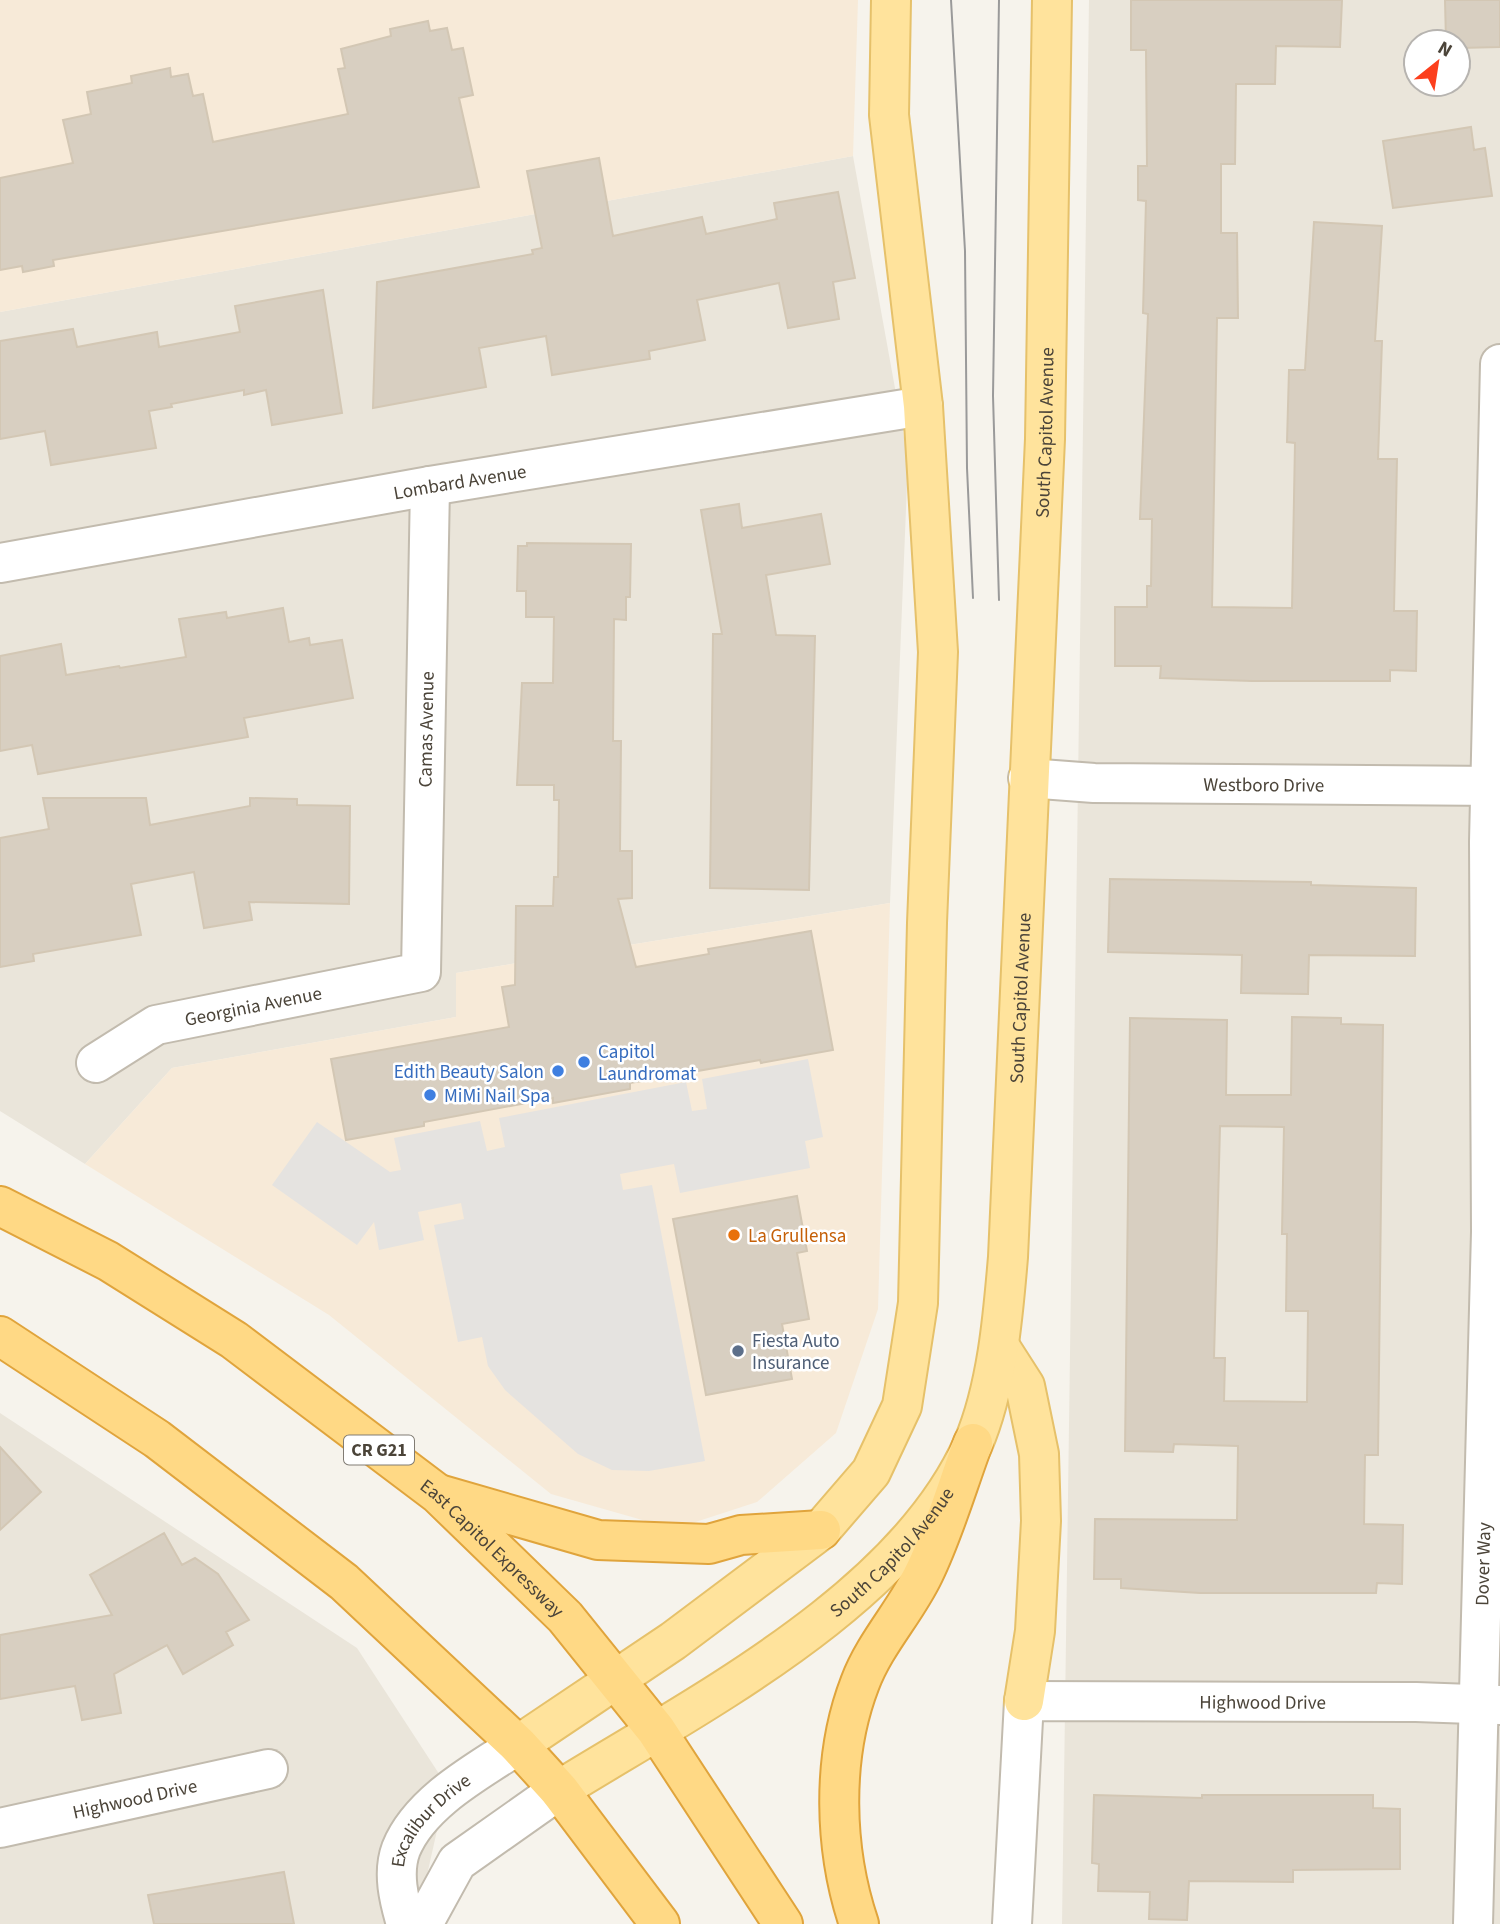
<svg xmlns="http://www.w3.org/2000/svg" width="1500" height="1924" viewBox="0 0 1500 1924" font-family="'Source Sans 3',sans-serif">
	<rect width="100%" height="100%" fill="#f6f3ec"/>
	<path fill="#eae5da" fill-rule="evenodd" d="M 1089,0 L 1500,0 L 1500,1924 L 1062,1924 ZM 1416,42 L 1458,42 L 1458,84 L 1416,84 Z
		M 853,156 L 908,460 L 890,903 L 456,973 L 456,1017 L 172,1068 L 85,1164 L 0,1111 L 0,312 Z
		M 0,1413 L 357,1648 L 447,1786 L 416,1924 L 0,1924 Z"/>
	<path fill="#f7ead8" d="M 0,0 L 858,0 L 853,156 L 0,312 Z
		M 890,903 L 878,1309 L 836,1433 L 757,1502 L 674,1529 L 551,1494 L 329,1315 L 85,1164 L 172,1068 L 456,1017 L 456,973 Z"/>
	<path fill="#e5e3e0" d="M 808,1059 L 823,1137 L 805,1141 L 810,1168 L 680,1193 L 674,1164 L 620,1174 L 623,1190 L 652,1185 L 705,1461 L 649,1471 L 612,1470 L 578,1454 L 505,1390 L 488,1366 L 482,1337 L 458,1342 L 434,1225 L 464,1219 L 461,1203 L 418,1212 L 424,1240 L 379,1250 L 374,1222 L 357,1245 L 272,1185 L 317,1122 L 390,1172 L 401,1170 L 394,1138 L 480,1121 L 487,1151 L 505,1147 L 499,1118 L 686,1082 L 692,1111 L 707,1109 L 702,1079 Z"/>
	<path fill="#d8cfc1" stroke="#d3c7b4" stroke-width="2" fill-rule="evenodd" d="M 1131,0 L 1342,0 L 1340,47 L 1276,46 L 1275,84 L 1236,84 L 1235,164 L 1221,164 L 1221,233 L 1237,233 L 1238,318 L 1217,318 L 1212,607 L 1292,608 L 1295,443 L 1287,442 L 1289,370 L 1305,370 L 1314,222 L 1382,226 L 1375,341 L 1382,341 L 1378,459 L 1397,459 L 1394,611 L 1417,611 L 1416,671 L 1390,670 L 1390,681 L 1252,681 L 1160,678 L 1161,666 L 1115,666 L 1115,607 L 1147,607 L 1147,586 L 1151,586 L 1152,519 L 1140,519 L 1148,314 L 1143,313 L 1146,201 L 1138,200 L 1138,166 L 1147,166 L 1146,50 L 1131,50 Z
		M 1445,0 L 1500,0 L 1500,47 L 1460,48 L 1460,41 L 1446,41 Z
		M 428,21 L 430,31 L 447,28 L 452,50 L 463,48 L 473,95 L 459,98 L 479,187 L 53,260 L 54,266 L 23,272 L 22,266 L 0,270 L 0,178 L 73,163 L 63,120 L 91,114 L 87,92 L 132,83 L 131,76 L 170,68 L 171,77 L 188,74 L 193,96 L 203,94 L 213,142 L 348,114 L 338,69 L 345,68 L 341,49 L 391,36 L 390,29 Z
		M 1471,127 L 1474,150 L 1485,148 L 1492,196 L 1393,208 L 1383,141 Z
		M 599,158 L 613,236 L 702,217 L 706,234 L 777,219 L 774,203 L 838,192 L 855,278 L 833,282 L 839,319 L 788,328 L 779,283 L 697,300 L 705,340 L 649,351 L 650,359 L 552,375 L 546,336 L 479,348 L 486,387 L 373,408 L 377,282 L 533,254 L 532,250 L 542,248 L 527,171 Z
		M 323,290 L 342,413 L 272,425 L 266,390 L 244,395 L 244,390 L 171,404 L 172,407 L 149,411 L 156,448 L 51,465 L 45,431 L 0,439 L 0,341 L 73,329 L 77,347 L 157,332 L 159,347 L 240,332 L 235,306 Z
		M 739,504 L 742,528 L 821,514 L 830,564 L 766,575 L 776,635 L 815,636 L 809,890 L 710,888 L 713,634 L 722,634 L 701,510 Z
		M 527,543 L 631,544 L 630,597 L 626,597 L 626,620 L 614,619 L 613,741 L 621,741 L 620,851 L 632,851 L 632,898 L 618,899 L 636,967 L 709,954 L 708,949 L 811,931 L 833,1050 L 761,1063 L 760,1060 L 630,1083 L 630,1089 L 553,1103 L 553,1098 L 424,1122 L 424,1126 L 346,1140 L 331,1059 L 509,1027 L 502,987 L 515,985 L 516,906 L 553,906 L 554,877 L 558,877 L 559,800 L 554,800 L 554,785 L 517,785 L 522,683 L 553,683 L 554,617 L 526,617 L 526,591 L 517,591 L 518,546 L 527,546 Z
		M 283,608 L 289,642 L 309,638 L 310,645 L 342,640 L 353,698 L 244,718 L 248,737 L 38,774 L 32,745 L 0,751 L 0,656 L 61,644 L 66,675 L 119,666 L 120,668 L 186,657 L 179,619 L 226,612 L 227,618 Z
		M 43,798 L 146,798 L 150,825 L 250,806 L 250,798 L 297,799 L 297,805 L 350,806 L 349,904 L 249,902 L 252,920 L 204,928 L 194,872 L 131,884 L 141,935 L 33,954 L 34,961 L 0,967 L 0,838 L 49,829 Z
		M 1110,879 L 1311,882 L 1311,885 L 1416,888 L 1415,956 L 1309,955 L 1308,994 L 1241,993 L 1242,955 L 1108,952 Z
		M 1292,1017 L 1341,1018 L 1341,1024 L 1383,1025 L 1378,1455 L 1365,1455 L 1364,1524 L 1403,1525 L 1402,1584 L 1377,1583 L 1376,1593 L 1200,1593 L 1121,1588 L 1121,1579 L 1094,1579 L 1095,1519 L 1237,1520 L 1238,1446 L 1174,1444 L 1173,1452 L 1125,1451 L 1130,1018 L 1227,1020 L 1226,1095 L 1291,1095 ZM 1220,1126 L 1284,1127 L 1282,1234 L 1287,1234 L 1286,1311 L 1308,1311 L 1307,1402 L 1224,1401 L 1225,1358 L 1214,1358 Z
		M 797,1196 L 807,1251 L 797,1253 L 809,1319 L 782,1324 L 792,1379 L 706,1395 L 673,1219 Z
		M 0,1447 L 41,1492 L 0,1530 Z
		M 164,1533 L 182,1565 L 195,1558 L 218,1574 L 249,1620 L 226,1632 L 233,1645 L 183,1674 L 167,1645 L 114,1674 L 121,1713 L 82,1720 L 75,1686 L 0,1699 L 0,1635 L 112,1615 L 90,1575 Z
		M 1094,1795 L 1202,1798 L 1202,1795 L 1373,1795 L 1373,1808 L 1400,1809 L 1400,1869 L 1293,1870 L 1293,1882 L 1189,1881 L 1187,1920 L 1149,1919 L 1150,1892 L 1098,1891 L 1099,1864 L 1092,1863 Z
		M 284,1872 L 294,1924 L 154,1924 L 148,1895 Z"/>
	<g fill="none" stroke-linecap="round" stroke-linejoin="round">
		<g stroke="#c2bbae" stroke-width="42">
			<g id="minor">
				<path id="s1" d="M 0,563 L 430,486 L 923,406"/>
				<path id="s2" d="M 1028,778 L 1094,783 L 1500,786"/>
				<path id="s3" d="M 96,1063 L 156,1025 L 421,972 L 430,486"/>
				<path id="s4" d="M 0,1828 L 268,1769"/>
				<path id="s5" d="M 406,1924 C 399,1900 392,1873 401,1849 C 420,1802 478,1771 518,1745"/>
				<path d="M 423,1924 L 457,1862 L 559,1790"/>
				<path id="s6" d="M 1012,1924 L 1024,1701 L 1416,1702 L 1500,1705"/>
				<path id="s7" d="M 1473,1924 L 1491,1232 L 1489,842 L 1500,364"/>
			</g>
		</g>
		<g stroke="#e6c16a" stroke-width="42">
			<g id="primary">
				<path d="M 1000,1347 L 1025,1386 L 1039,1454 L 1041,1521 L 1035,1631 L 1024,1701"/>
				<path d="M 518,1745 L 673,1641 L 821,1530 L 871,1472 L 902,1406 L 918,1303 L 927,923 L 938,652 L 923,406 L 889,115 L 891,0"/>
				<path id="s8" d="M 559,1790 C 698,1704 905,1599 973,1444 C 997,1388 1003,1317 1008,1257 L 1045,439 L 1052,0"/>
			</g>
		</g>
		<g stroke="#e0a43c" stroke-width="42">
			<g id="trunk">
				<path id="s9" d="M 0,1206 L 108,1261 L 234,1340 L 438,1494 L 565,1617 L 656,1730 L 783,1924"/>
				<path d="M 0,1336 L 157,1439 L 344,1582 L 518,1745 L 559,1790 L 660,1924"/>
				<path d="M 442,1495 L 598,1540 L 709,1544 L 741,1535 L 821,1530"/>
				<path d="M 859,1924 C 834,1850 831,1758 860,1683 C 875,1643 906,1611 924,1573 C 944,1532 957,1486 973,1443"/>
			</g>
		</g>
		<use href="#minor" stroke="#fff" stroke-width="38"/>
		<use href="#primary" stroke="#ffe39c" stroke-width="38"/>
		<use href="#trunk" stroke="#ffd985" stroke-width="38"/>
		<path stroke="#9a9a9a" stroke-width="2" d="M 951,0 L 965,251 L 967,468 L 973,598
			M 999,600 L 993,396 L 999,0"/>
	</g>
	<g fill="#3f7fe0" stroke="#fff" stroke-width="2.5">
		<circle cx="584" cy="1062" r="7"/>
		<circle cx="558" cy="1071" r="7"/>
		<circle cx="430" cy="1095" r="7"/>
	</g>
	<circle fill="#e8710a" stroke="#fff" stroke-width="2.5" cx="734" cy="1235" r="7"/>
	<circle fill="#5c6f8a" stroke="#fff" stroke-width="2.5" cx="738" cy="1351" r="7"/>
	<g text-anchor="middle" stroke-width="5" stroke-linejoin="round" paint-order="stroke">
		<rect fill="#fff" stroke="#817c74" stroke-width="2" x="344" y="1435.5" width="70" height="29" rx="5"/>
		<g font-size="18" font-weight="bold" fill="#4b4439">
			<text x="379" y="1456">CR G21</text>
		</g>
		<g font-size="19" fill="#4b4439" stroke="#fff">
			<text dy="7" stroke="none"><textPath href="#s8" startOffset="1564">South Capitol Avenue</textPath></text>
			<text dy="7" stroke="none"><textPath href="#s1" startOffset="467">Lombard Avenue</textPath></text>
			<text dy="7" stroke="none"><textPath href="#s3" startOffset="584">Camas Avenue</textPath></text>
			<text dy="7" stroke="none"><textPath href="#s2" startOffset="236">Westboro Drive</textPath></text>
			<text dy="7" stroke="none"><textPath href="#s8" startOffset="998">South Capitol Avenue</textPath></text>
			<text dy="7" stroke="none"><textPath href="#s3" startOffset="170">Georginia Avenue</textPath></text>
			<text dy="7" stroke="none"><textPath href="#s9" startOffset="602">East Capitol Expressway</textPath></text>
			<text dy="7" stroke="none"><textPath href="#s8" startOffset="411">South Capitol Avenue</textPath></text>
			<text dy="7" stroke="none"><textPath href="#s7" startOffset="360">Dover Way</textPath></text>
			<text dy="7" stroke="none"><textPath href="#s6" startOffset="462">Highwood Drive</textPath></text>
			<text dy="7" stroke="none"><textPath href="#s4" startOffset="138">Highwood Drive</textPath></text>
			<text dy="7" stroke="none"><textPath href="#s5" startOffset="117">Excalibur Drive</textPath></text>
		</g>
		<g font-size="19" fill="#366cbe" stroke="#fff" text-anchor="start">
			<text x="598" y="1058">Capitol<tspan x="598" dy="22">Laundromat</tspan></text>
			<text x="544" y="1078" text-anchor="end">Edith Beauty Salon</text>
			<text x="444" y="1102">MiMi Nail Spa</text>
		</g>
		<g font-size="19" fill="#c56008" stroke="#fff" text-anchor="start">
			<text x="748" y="1242">La Grullensa</text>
		</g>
		<g font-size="19" fill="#4e5e75" stroke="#fff" text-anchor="start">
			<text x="752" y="1347">Fiesta Auto<tspan x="752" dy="22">Insurance</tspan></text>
		</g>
	</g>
	<g transform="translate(1437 63) rotate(30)"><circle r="33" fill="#ffffff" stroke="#b7b4b0" stroke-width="2"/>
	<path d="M0-5L12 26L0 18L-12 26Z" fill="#fc3f1d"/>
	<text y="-10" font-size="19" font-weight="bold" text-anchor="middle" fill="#4b4439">N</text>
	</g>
</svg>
